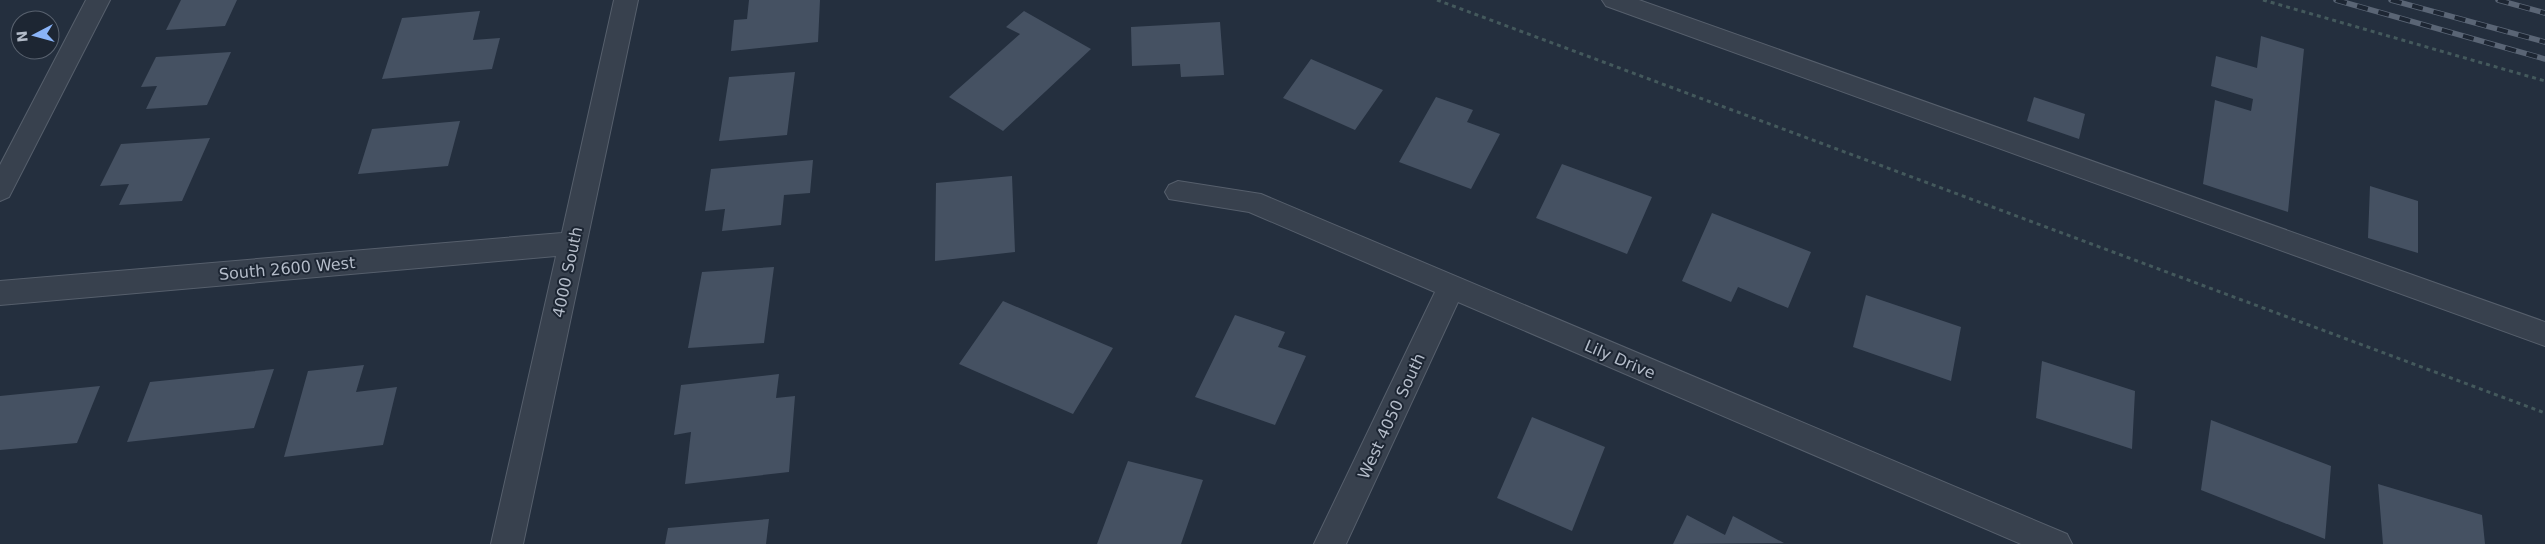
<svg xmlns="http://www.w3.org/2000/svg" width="2545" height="544" viewBox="0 0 2545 544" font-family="'DejaVu Sans',sans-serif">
	<rect width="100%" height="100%" fill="#242f3e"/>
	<path fill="#455162" d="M 181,0 L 237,0 L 225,26 L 166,30 Z
		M 749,0 L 820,0 L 818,42 L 731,51 L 734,20 L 747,19 Z
		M 480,11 L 473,40 L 500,38 L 492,69 L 382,79 L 402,18 Z
		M 1024,11 L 1091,49 L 1003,131 L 949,97 L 1020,34 L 1006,27 Z
		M 1220,22 L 1224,75 L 1181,77 L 1180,64 L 1132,66 L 1131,27 Z
		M 2261,36 L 2304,49 L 2288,212 L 2203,184 L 2215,100 L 2251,111 L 2253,99 L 2211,86 L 2216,56 L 2257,68 Z
		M 231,52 L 207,105 L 146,109 L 157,86 L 141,87 L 156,57 Z
		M 1311,59 L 1383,90 L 1355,130 L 1283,98 Z
		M 795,72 L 787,135 L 719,141 L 729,77 Z
		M 1436,97 L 1473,110 L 1467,122 L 1500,134 L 1471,189 L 1399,162 Z
		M 2034,97 L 2085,114 L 2079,139 L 2027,121 Z
		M 460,121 L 448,166 L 358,174 L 372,129 Z
		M 210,138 L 182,201 L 119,205 L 129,184 L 100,186 L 121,144 Z
		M 813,160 L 810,193 L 784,195 L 781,225 L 722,231 L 725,209 L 705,211 L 711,169 Z
		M 1562,164 L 1652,197 L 1627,254 L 1536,218 Z
		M 1012,176 L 1015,252 L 935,261 L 936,183 Z
		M 2370,186 L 2418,201 L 2418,253 L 2368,238 Z
		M 1712,213 L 1811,252 L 1788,308 L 1738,287 L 1731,302 L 1682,281 Z
		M 774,267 L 764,343 L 688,348 L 702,272 Z
		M 1866,295 L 1961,327 L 1951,381 L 1853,347 Z
		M 1003,301 L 1113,348 L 1073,414 L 959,364 Z
		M 1235,315 L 1285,332 L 1278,347 L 1306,356 L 1275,425 L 1195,397 Z
		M 2042,361 L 2135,391 L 2132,449 L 2036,418 Z
		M 364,365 L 356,392 L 397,387 L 383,445 L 284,457 L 308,371 Z
		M 274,369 L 254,428 L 127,442 L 150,382 Z
		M 779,374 L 776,398 L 795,396 L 789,472 L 685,484 L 691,432 L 674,435 L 681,385 Z
		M 100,386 L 77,443 L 0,450 L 0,396 Z
		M 1532,417 L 1605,447 L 1572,531 L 1497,498 Z
		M 2211,420 L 2331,466 L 2325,539 L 2201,490 Z
		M 1128,461 L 1203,480 L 1181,544 L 1097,544 Z
		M 2378,484 L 2482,515 L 2485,544 L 2383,544 Z
		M 1687,515 L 1725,535 L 1733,516 L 1784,543 L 1673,544 Z
		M 769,519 L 766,544 L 665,544 L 668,528 Z"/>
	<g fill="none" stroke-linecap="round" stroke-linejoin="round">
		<g stroke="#565f6c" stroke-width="2">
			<path id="minor" d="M 86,0 L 110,0 L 9,197 L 0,201 L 0,165 Z
				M 614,0 L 638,0 L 523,544 L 491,544 L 556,256 L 0,305 L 0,281 L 562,233 Z
				M 1602,0 L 1639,0 L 2545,322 L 2545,346 L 1606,6 Z
				M 1178,181 L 1261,194 L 2067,534 L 2072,544 L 2021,544 L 1458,302 L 1346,544 L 1314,544 L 1435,292 L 1249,212 L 1169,199 L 1165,192 L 1169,185 Z"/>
		</g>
		<path stroke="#44595c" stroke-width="3" stroke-dasharray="4 4" stroke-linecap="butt" d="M 1437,0 L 2545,413
			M 2263,0 L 2545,81"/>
		<use href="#minor" fill="#38414e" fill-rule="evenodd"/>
		<g stroke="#5a6575" stroke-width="5.5">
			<path id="rail" d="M 2336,0 L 2545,59
				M 2391,0 L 2545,42
				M 2498,0 L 2545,13"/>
		</g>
		<use href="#rail" stroke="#1d2633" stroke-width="4" stroke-dasharray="11" stroke-linecap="butt"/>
	</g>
	<g text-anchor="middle" stroke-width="4" stroke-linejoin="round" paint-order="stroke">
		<g font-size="16" fill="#b4bcc9" stroke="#1d2633">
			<text transform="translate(287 268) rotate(-5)" y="6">South 2600 West</text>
			<text transform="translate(567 272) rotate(-78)" y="6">4000 South</text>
			<text transform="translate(1620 359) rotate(23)" y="6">Lily Drive</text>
			<text transform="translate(1391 416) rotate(-65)" y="6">West 4050 South</text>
		</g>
	</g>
	<g transform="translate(35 35) rotate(264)"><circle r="24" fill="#1d2633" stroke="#59626f"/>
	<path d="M0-4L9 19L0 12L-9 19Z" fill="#8ab4f8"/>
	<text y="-8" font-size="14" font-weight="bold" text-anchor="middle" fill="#b4bcc9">N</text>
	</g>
</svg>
